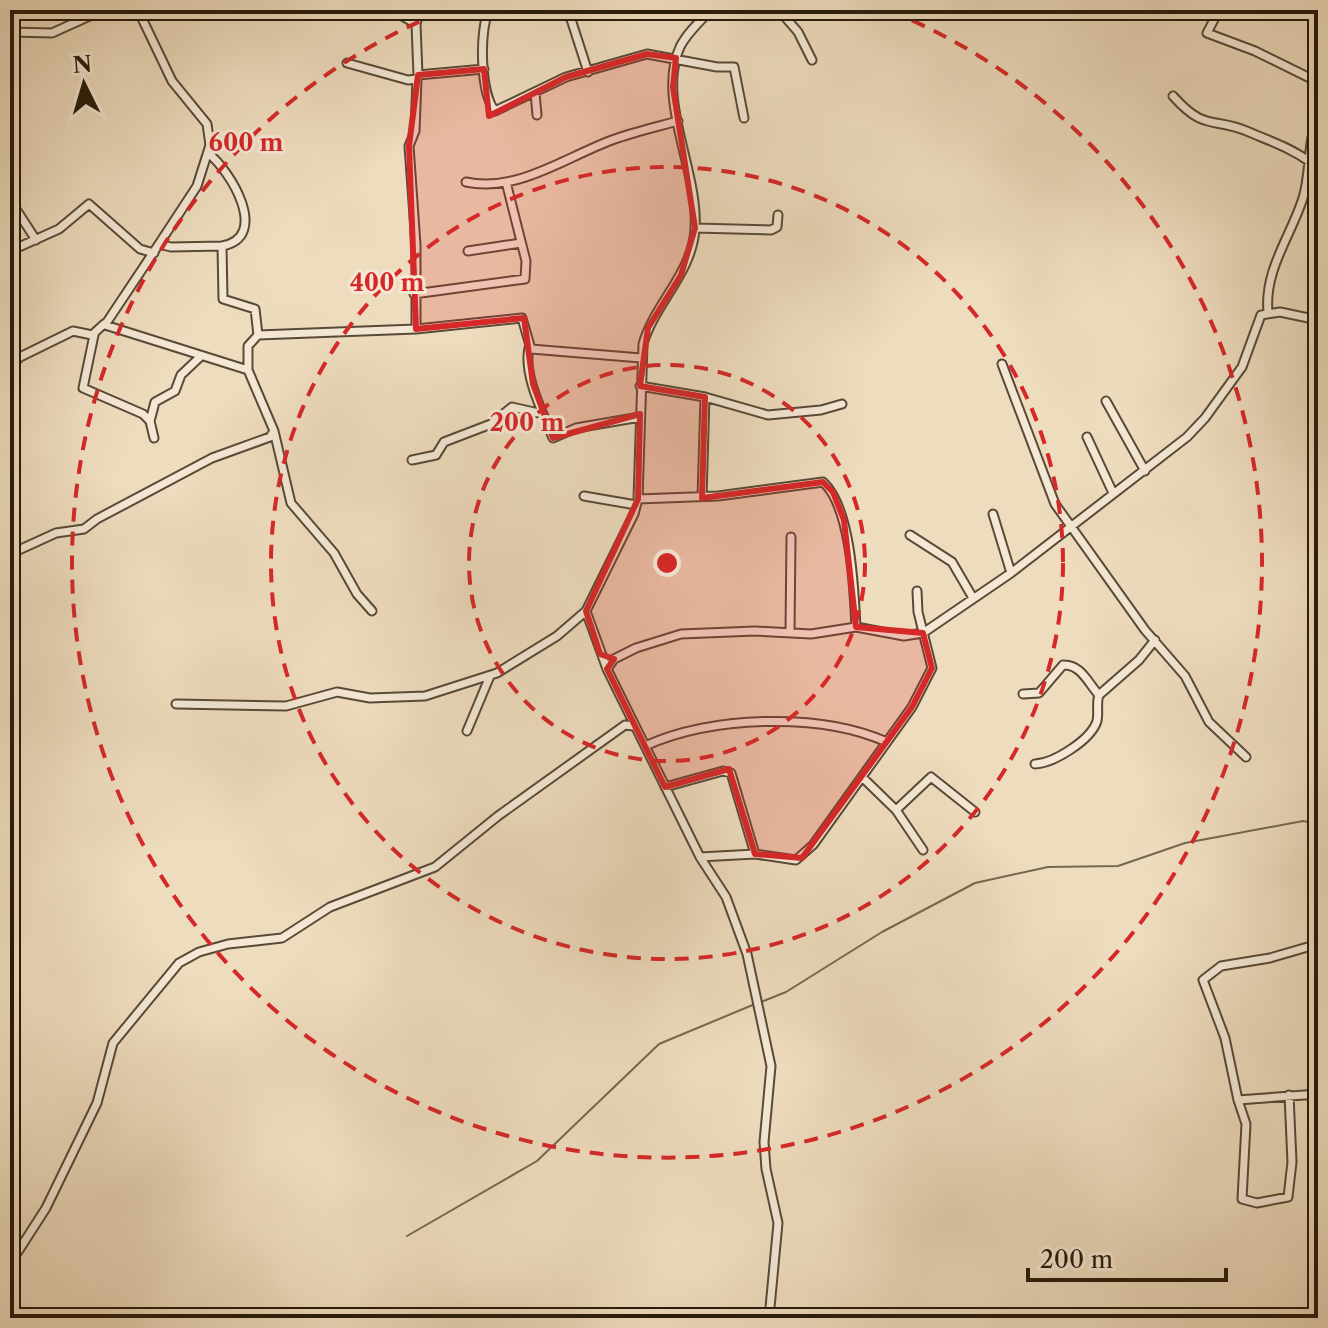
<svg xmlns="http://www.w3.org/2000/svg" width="1328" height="1328" viewBox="0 0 1328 1328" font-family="'Libre Caslon Text',serif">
	<rect width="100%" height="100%" fill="#eedcbe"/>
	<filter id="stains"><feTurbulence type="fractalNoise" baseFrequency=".0025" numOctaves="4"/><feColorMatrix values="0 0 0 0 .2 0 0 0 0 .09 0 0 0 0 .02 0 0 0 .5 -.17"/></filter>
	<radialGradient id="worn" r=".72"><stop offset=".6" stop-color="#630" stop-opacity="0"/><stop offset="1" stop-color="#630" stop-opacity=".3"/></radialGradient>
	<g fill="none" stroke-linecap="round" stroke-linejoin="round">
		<path stroke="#756751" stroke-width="2" d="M 761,1002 L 786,992 L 882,932 L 975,883 L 1048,867 L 1118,866 L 1185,843 L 1303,821 L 1318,824
			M 407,1236 L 537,1161 L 659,1044 L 755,1004"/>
		<g stroke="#584a37" stroke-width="11">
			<path id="minor" d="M 138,10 L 172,81 L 207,124 L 210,145 L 197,186 L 159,244 L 171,247 L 222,246 L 223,299 L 255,309 L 258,335 L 416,329 L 522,318 L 531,349 L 641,358
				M 392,10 L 416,24
				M 489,10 C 479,30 480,93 495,111 L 566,77 L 647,54 L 717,67 L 734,67 L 744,118
				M 568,10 L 588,72
				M 711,10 C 700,21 687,33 680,47 C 656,99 699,172 695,228 C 693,272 655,303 643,344 L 638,499 L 634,514 L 586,611 L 607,669 L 700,857 L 726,897 L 747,954 L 771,1066 L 764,1142 L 766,1169 L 778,1223 L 769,1318
				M 779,10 L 798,32 L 812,60
				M 1219,10 L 1207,33 L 1255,51 L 1318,82
				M 10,32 L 52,33 L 103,10
				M 11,32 L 11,10
				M 347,63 L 408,80 L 417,79 L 418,75 L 484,69
				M 418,75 L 416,24 L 420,10
				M 535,93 L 537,115
				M 1173,96 C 1206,133 1213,116 1249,132 C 1270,141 1291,148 1310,162
				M 208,153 C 230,170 271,237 222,246
				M 466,182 C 517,193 566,157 612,140 C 634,132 656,127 678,121
				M 10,200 L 36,240
				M 695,228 L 771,230 L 777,227 L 778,215
				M 159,244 L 105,325 L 248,370 L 248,346 L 258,335
				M 10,251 L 59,229 L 89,204 L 140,249 L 154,253
				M 468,251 L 521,243
				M 414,294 L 525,279 L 526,261 L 506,182
				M 1268,312 C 1264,270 1291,236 1303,198 C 1311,172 1307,142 1318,117
				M 416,329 L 416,245 L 409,146 L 415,131 L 417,79
				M 94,335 L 83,388 L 143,414 L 150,421 L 154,438
				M 529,348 C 523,375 543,413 553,438 L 576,428 L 640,417
				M 1002,364 L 1055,504 L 1145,630 L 1185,676 L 1209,722 L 1246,757
				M 10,367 L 20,357 L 73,331 L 92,335 L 104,324
				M 640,386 L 705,397 L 768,415 L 821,410 L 842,404
				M 1106,401 L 1145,471
				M 150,421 L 155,402 L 175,391 L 181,375 L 200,357
				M 274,431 L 291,503 L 334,553 L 357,594 L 372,611
				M 1087,437 L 1113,493
				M 412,460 L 436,455 L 444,442 L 491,424 L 512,407 L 543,414
				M 584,496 L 636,505
				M 702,497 L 705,397
				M 638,499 L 718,496 L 823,482 C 851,507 854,589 856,627
				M 993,514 L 1011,573
				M 910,535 L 952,562 L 973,598
				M 10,554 L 56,533 L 84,529 L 97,519 L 212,458 L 270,437 L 274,431 L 248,370
				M 790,632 L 791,537
				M 607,669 L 614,659 L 636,648 L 681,634 L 755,631 L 811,634 L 856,627 L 904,636 L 923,633 L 1011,573 L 1187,437 L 1205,418 L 1242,367 L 1261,315 L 1280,312 L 1318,320
				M 1023,694 L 1039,693 L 1063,665 C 1081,664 1088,683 1099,695
				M 176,704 L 286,706 L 337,692 L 370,698 L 425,696 L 497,673 L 557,636 L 586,611
				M 467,731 L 490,676
				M 645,746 C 712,716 820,712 887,742
				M 1035,764 C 1054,763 1091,740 1097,721 C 1099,712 1096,703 1099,695 L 1139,660 L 1155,640
				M 862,777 L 896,810 L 923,850
				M 665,787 L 723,771 L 731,773 L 755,854
				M 896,810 L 931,777 L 975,812
				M 700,857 L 755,854 L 796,860 L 813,845 L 912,707 L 932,668 L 918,612 L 917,591
				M 1318,944 L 1270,958 L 1221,966 L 1203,980 L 1225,1038 L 1238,1100 L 1318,1094
				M 1238,1100 L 1246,1124 L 1242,1199 L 1257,1203 L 1288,1197 L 1292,1162 L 1289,1095
				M 10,1264 L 46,1208 L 97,1103 L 113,1043 L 179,963 L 199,952 L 228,944 L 282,938 L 330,907 L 435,867 L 498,816 L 625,725 L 633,726"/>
		</g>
		<use href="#minor" stroke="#f4e8d5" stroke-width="7"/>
	</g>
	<path fill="#d62828" fill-opacity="0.2" stroke="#d62828" stroke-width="6" stroke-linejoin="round" d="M 647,54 L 676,58 L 673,87 L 695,228 L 681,275 L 648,328 L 640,386 L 705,397 L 702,498 L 823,482 L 833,492 L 844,520 L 856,627 L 923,633 L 932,668 L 912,707 L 802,858 L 755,854 L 729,769 L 665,787 L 607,669 L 614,659 L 600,654 L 586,611 L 638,499 L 640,414 L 553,438 L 533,384 L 524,318 L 416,329 L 409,146 L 418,75 L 484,69 L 489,116 L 566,77 Z"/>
	<g fill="none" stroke="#d62828" stroke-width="4" stroke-dasharray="14 10">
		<circle cx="667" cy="563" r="198"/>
		<circle cx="667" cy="563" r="396"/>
		<path d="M890 11A595 595 0 1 1 444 11"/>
	</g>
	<circle cx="667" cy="563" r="12" fill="#d62828" stroke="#f4e8d5" stroke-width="4"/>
	<g font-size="24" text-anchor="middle" font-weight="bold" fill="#d62828" stroke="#f4e8d5" stroke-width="6" stroke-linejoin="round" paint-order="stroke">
		<text x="246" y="151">600 m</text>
		<text x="387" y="291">400 m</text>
		<text x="527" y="431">200 m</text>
	</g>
	<rect width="1328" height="1328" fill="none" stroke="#eedcbe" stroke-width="40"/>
	<rect x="12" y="12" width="1304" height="1304" fill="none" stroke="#261a0a" stroke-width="4"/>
	<rect x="20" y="20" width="1288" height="1288" fill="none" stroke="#261a0a" stroke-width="2"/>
	<g transform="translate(84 84) rotate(355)" stroke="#f4e8d5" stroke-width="6" paint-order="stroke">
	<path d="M0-6L14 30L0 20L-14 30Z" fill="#261a0a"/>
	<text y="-12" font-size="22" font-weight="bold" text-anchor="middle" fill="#261a0a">N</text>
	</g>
	<path d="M1028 1268v12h198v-12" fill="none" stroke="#261a0a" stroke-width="4"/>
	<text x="1040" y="1268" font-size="24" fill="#261a0a" stroke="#f4e8d5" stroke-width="6" paint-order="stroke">200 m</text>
	<rect width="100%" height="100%" filter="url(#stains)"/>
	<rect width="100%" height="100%" fill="url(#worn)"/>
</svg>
